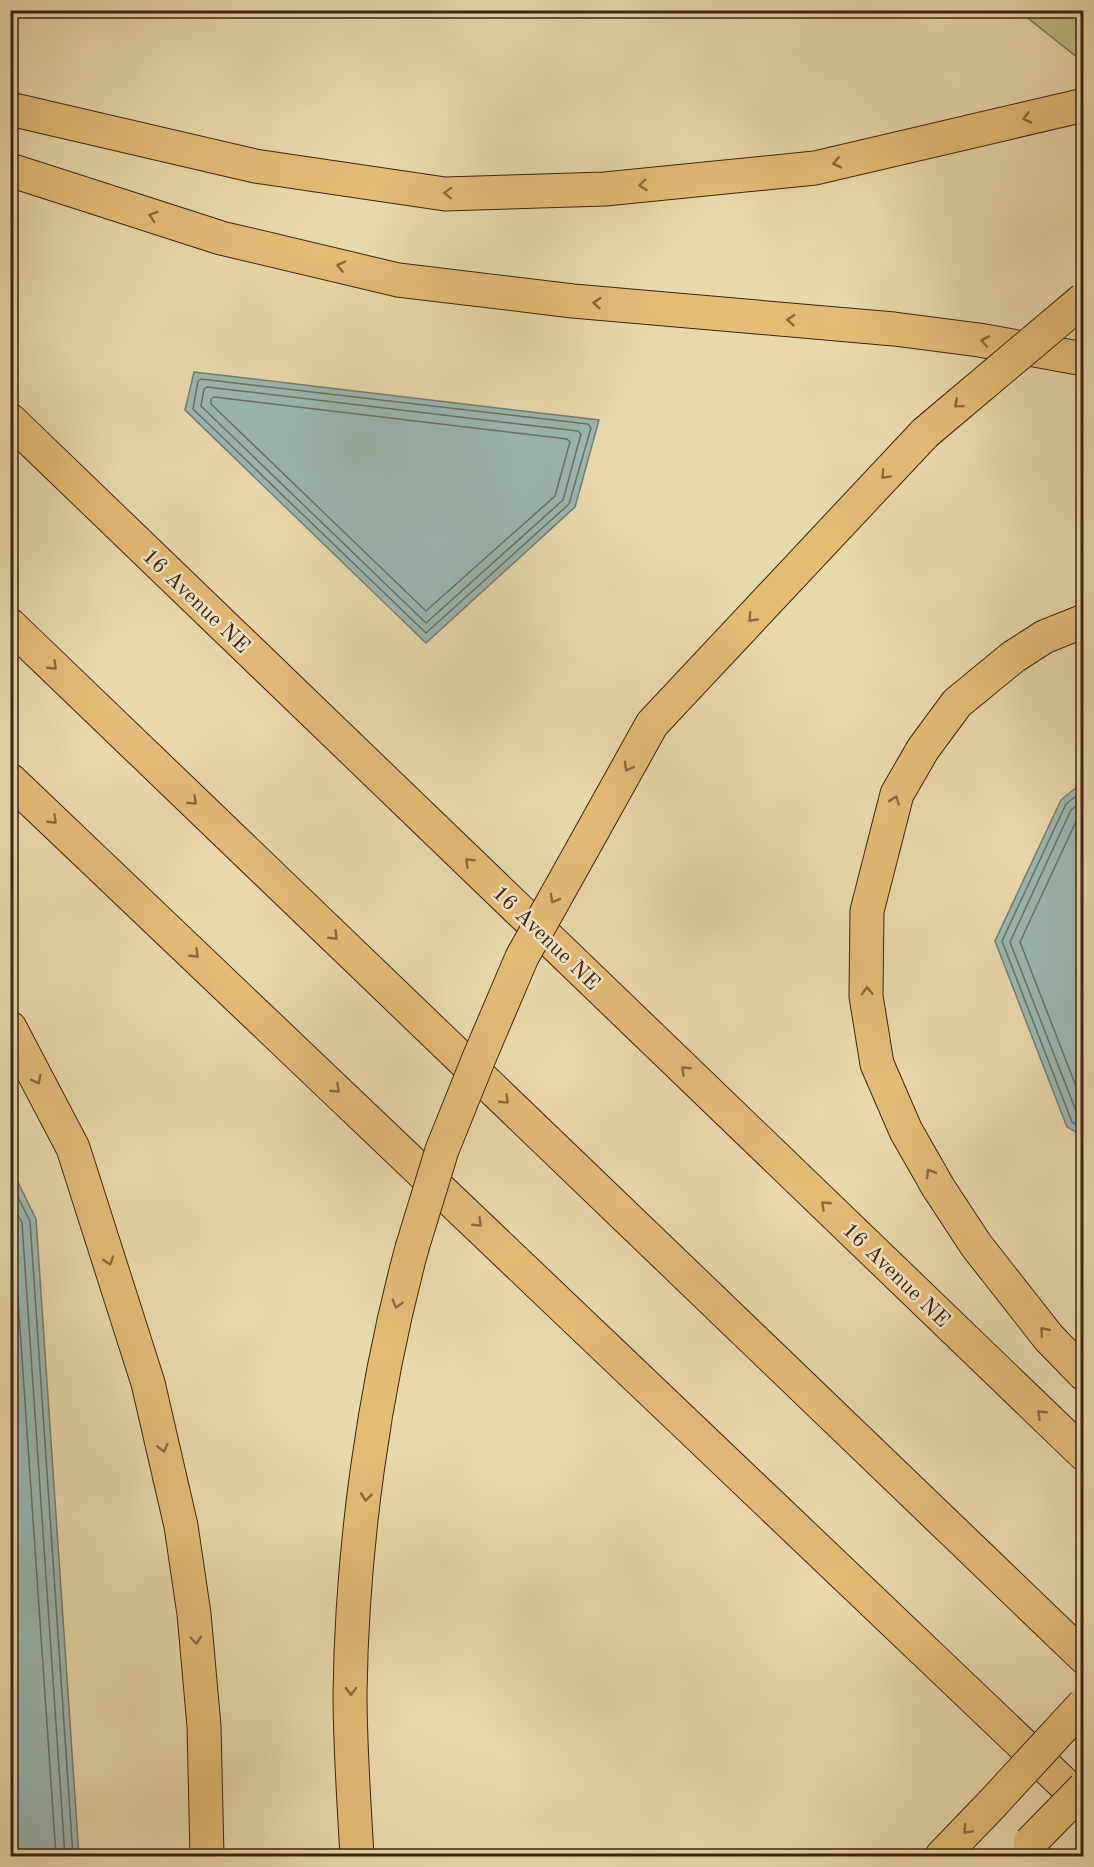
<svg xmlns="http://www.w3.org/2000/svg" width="1094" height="1867" viewBox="0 0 1094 1867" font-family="'Old Standard TT',serif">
	<rect width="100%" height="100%" fill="#e8d9ac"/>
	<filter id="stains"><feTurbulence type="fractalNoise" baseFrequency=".00333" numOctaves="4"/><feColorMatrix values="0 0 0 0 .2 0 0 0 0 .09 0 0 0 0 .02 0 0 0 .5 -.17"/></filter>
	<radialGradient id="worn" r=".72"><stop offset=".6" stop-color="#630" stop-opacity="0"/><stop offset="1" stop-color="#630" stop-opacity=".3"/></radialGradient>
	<path fill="#bebc84" stroke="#7e704a" stroke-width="1.5" d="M 1019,11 L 1083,11 L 1083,62 Z"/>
	<path fill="#9ab8b3" stroke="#757c72" stroke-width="1.5" d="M 194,372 L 599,420 L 575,507 L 426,643 L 185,410 Z
		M 1083,782 L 1083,1136 L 1067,1127 L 995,941 L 1061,800 Z
		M 11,1168 L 36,1219 L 79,1856 L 11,1856 Z"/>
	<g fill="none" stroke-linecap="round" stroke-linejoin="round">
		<path stroke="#6c6e62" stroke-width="1.5" d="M 201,379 L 588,424 L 591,428 L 569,504 L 426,633 L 193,409 L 198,381 Z
			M 207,387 L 578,431 L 581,434 L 563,500 L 426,623 L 201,406 L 204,389 Z
			M 214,397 L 567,439 L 570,442 L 555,496 L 426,611 L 211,404 L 211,399 Z
			M 1084,790 L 1066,804 L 1002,941 L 1072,1122 L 1084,1129
			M 1084,800 L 1071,810 L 1010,942 L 1078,1116 L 1084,1120
			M 1084,811 L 1079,815 L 1020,942 L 1084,1107
			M 10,1182 L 30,1221 L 73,1856
			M 10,1199 L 22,1223 L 65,1856
			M 10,1219 L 13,1226 L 56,1856"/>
		<g stroke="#3e2311" stroke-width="35">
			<path id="highway" d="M 10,109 L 255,166 L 445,194 L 605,189 L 815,168 L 1084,105
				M 10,170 L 221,238 L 398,280 L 573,301 L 894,329 L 979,340 L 1084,359
				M 10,420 L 1084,1454
				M 1084,621 L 1044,637 L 1013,657 L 957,703 L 923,749 L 897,794 L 867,911 L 866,996 L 877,1064 L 906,1131 L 938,1187 L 976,1245 L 1049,1338 L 1084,1374
				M 10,625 L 1084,1657
				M 10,780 L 1084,1803
				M 583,848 L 652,724 L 925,433
				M 10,1028 L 73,1148 L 148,1383 L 181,1526 L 194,1614 L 204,1726 L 207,1856
				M 357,1856 C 354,1802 350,1747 350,1693 C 352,1547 374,1388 412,1248
				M 942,1856 L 992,1804"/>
		</g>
		<use href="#highway" stroke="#e4bc76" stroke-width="33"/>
		<g stroke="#3e2311" stroke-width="35" stroke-linecap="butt">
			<path id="highway-bridge" d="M 925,433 L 1084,299
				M 412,1248 L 442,1150 L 479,1058 L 522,957 L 583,848
				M 992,1804 L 1084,1704
				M 1030,1843 L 1084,1788"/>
		</g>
		<use href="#highway-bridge" stroke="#e4bc76" stroke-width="33"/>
	</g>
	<defs><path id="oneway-chevron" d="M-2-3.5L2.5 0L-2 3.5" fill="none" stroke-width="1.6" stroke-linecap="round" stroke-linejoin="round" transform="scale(1.5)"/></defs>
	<g stroke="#89683e">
		<use href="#oneway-chevron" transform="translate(1027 118) rotate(167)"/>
		<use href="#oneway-chevron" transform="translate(837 163) rotate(167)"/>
		<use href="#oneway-chevron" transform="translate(643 185) rotate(174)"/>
		<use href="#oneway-chevron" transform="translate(448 193) rotate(-178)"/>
		<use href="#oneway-chevron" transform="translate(153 216) rotate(-162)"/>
		<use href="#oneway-chevron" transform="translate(341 266) rotate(-167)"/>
		<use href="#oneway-chevron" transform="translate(597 303) rotate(-175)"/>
		<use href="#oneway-chevron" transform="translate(791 320) rotate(-175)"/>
		<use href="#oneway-chevron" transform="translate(985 341) rotate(-170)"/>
		<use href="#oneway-chevron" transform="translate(958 404) rotate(140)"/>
		<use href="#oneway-chevron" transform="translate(885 475) rotate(133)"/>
		<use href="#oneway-chevron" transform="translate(752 618) rotate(133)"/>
		<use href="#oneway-chevron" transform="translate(53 666) rotate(44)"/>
		<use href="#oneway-chevron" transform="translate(628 767) rotate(119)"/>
		<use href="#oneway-chevron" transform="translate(895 800) rotate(-71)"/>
		<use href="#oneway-chevron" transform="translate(193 801) rotate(44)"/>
		<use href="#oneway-chevron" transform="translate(53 820) rotate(43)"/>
		<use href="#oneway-chevron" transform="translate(469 862) rotate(-136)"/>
		<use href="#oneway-chevron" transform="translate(554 899) rotate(119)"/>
		<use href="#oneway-chevron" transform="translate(334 936) rotate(44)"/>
		<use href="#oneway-chevron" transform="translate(195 954) rotate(43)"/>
		<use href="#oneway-chevron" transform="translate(867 991) rotate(-92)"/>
		<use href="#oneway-chevron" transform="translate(685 1070) rotate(-136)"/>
		<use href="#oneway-chevron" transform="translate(37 1080) rotate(63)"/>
		<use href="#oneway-chevron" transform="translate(336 1089) rotate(43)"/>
		<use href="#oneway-chevron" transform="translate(505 1100) rotate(44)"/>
		<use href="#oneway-chevron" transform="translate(930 1173) rotate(-120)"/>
		<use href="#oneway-chevron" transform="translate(825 1205) rotate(-136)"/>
		<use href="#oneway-chevron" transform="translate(478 1223) rotate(44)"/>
		<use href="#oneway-chevron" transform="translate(109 1261) rotate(72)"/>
		<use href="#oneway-chevron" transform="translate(397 1304) rotate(105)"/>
		<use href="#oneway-chevron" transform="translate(1044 1331) rotate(-129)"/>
		<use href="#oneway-chevron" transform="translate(1041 1414) rotate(-136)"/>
		<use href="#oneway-chevron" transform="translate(163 1448) rotate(77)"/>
		<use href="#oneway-chevron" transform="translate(366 1497) rotate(97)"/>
		<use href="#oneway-chevron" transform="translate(196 1640) rotate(85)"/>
		<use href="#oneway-chevron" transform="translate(351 1691) rotate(91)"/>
		<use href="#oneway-chevron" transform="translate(967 1830) rotate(133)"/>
	</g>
	<g text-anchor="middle" stroke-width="5" stroke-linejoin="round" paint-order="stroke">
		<g font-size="22" fill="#3e2311" stroke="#f0e6c9">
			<text transform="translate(197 600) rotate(44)" y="8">16 Avenue NE</text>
			<text transform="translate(547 937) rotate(44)" y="8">16 Avenue NE</text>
			<text transform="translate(897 1274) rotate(44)" y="8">16 Avenue NE</text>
		</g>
	</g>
	<rect width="1094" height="1867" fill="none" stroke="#e8d9ac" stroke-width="36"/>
	<rect x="12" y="12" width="1070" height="1843" fill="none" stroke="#3e2311" stroke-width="3"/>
	<rect x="18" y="18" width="1058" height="1831" fill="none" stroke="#3e2311" stroke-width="1.5"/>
	<rect width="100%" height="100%" filter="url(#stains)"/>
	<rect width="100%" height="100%" fill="url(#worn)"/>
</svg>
